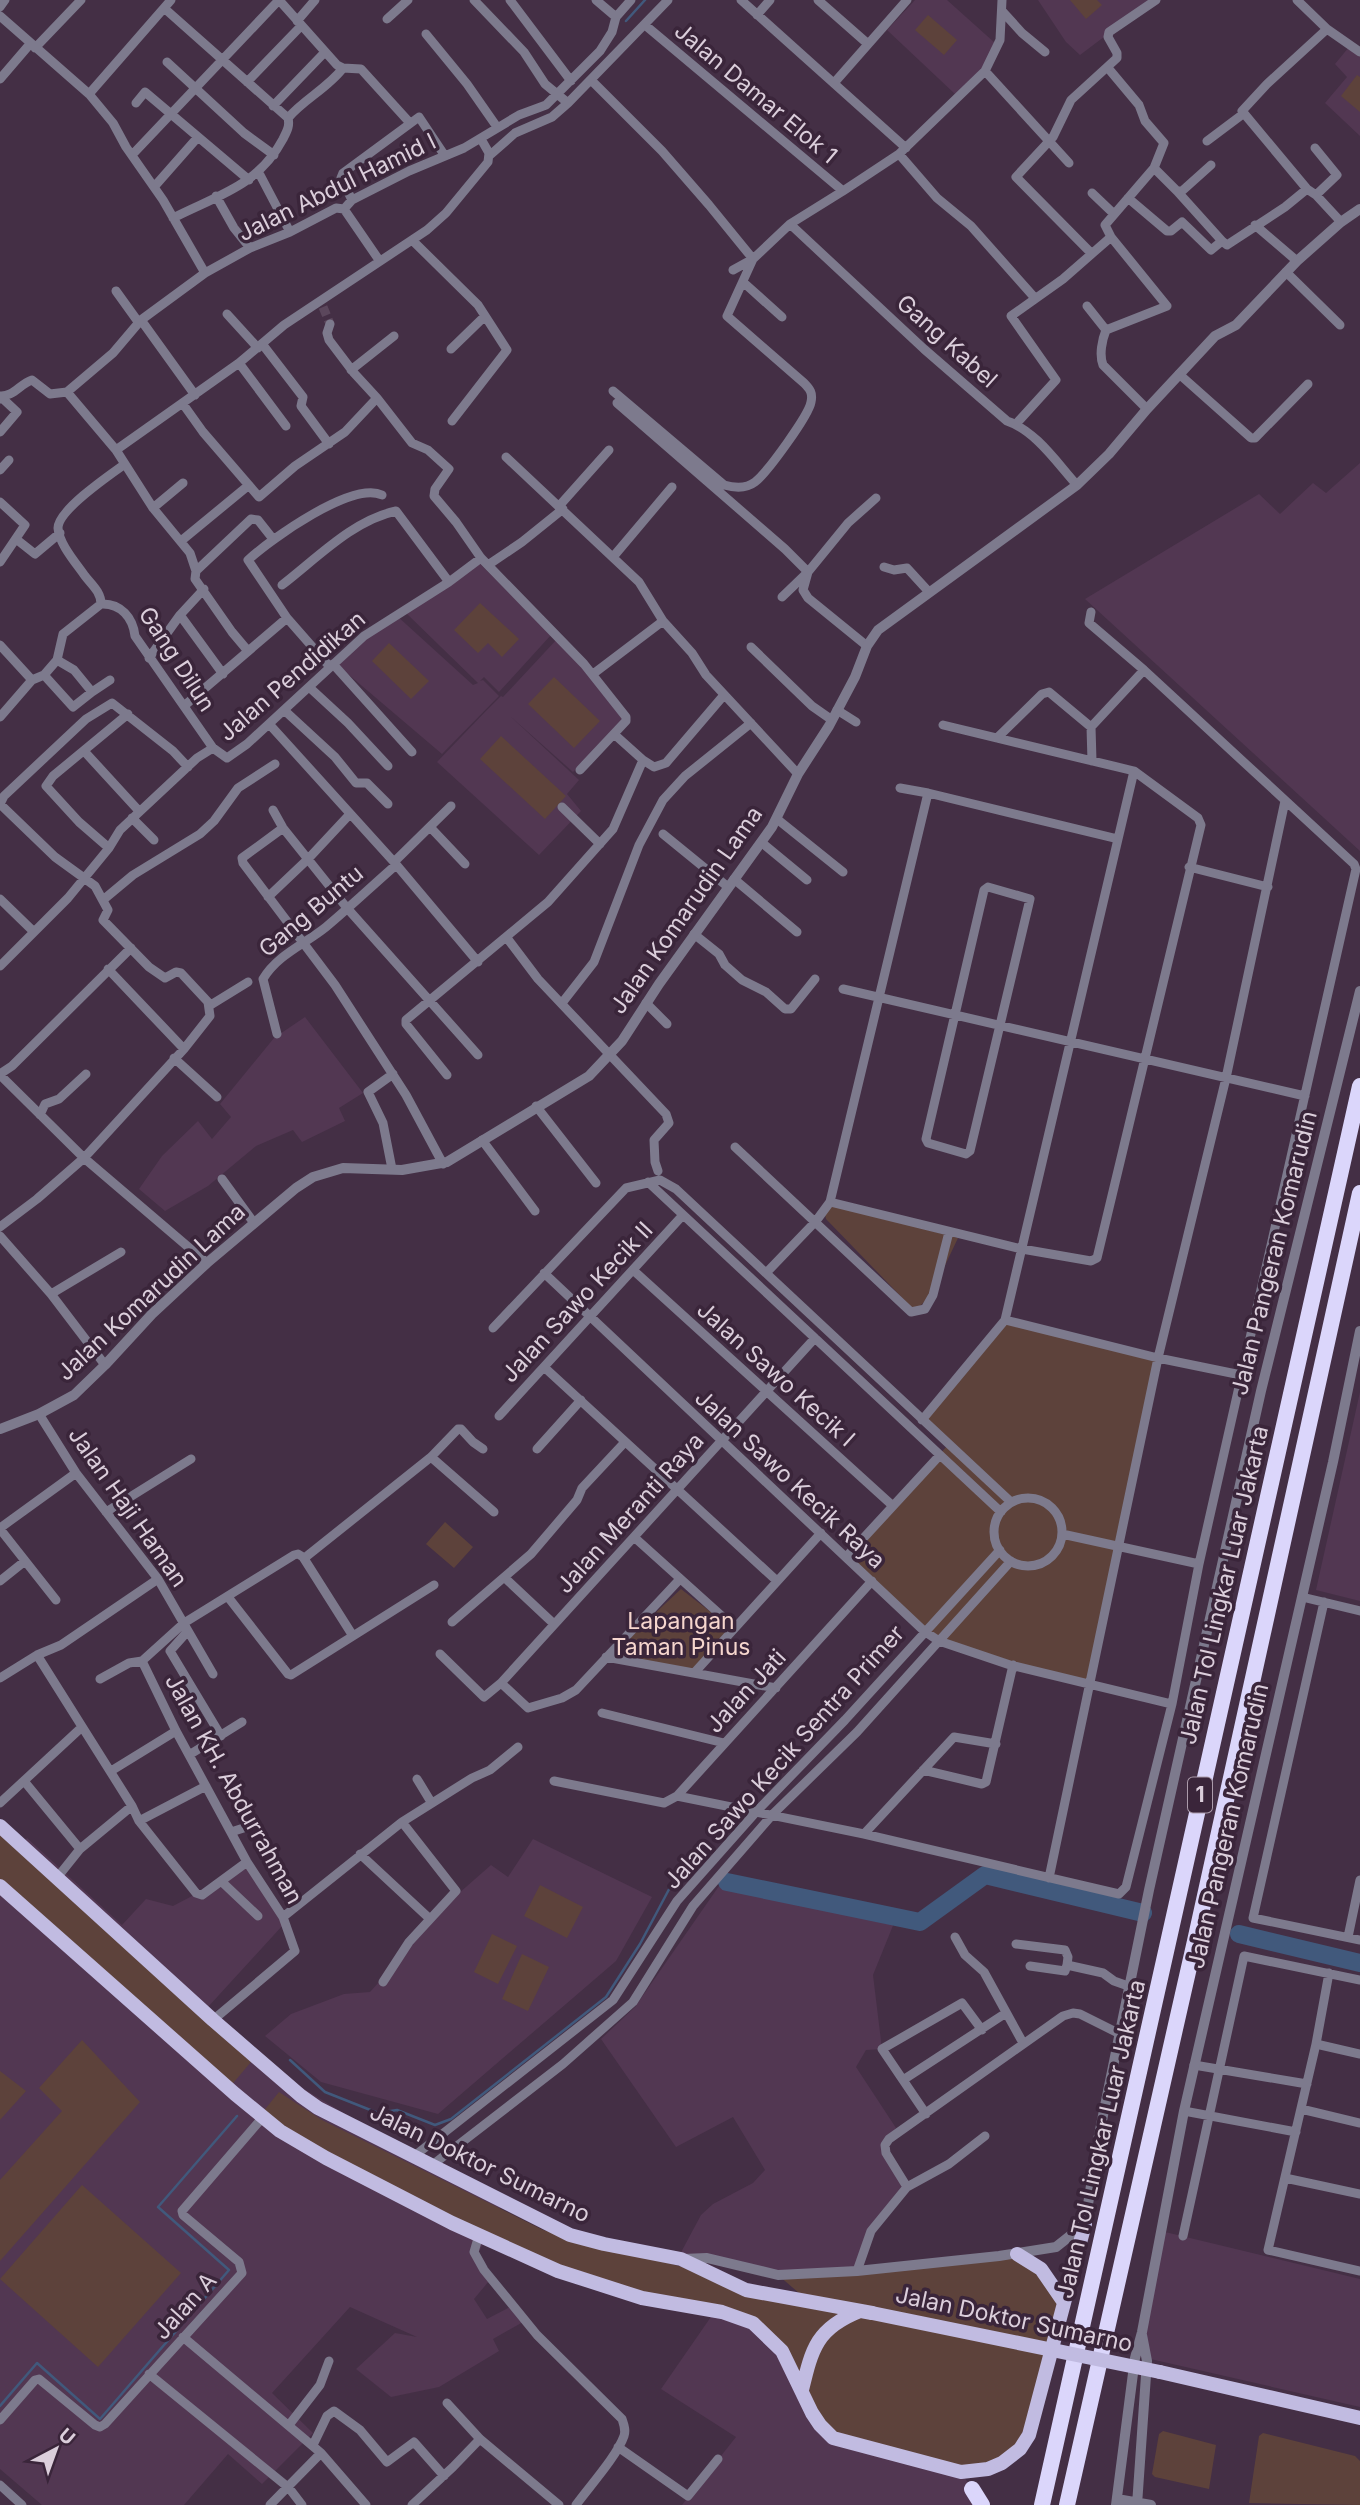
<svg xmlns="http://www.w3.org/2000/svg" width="1360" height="2505" viewBox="0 0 1360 2505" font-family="Inter,sans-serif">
	<rect width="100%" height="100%" fill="#442f45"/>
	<path fill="#523752" d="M 915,0 L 947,0 L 995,43 L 984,69 L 955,94 L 887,30 Z
		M 1038,0 L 1153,0 L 1080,55 L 1066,42 Z
		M 1349,47 L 1360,54 L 1360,136 L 1325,103 L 1347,77 L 1335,64 Z
		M 1360,463 L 1360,851 L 1085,599 L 1259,494 L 1280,514 L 1313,483 L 1326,493 Z
		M 479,563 L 551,635 L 499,692 L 484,677 L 480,681 L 483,680 L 499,696 L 442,754 L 335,663 L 396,615 L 473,685 L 478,683 L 405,612 Z
		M 558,638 L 625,718 L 610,736 L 573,772 L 510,716 L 579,780 L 567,794 L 581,811 L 539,855 L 437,762 L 485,712 L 501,696 L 503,697 Z
		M 305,1017 L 363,1093 L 339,1108 L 345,1121 L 302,1142 L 293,1130 L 256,1146 L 208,1186 L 165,1211 L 139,1189 L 162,1156 L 198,1121 L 212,1139 L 231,1117 L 220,1104 L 274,1038 Z
		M 1360,1392 L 1360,1601 L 1316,1590 Z
		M 27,1838 L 122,1925 L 146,1899 L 173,1906 L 249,1866 L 283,1925 L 208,2007 L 299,2086 L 431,2166 L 503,2202 L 477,2256 L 489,2281 L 474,2299 L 487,2319 L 514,2305 L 523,2322 L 493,2339 L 499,2351 L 439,2387 L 391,2397 L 356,2369 L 395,2333 L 417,2337 L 350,2307 L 272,2393 L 313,2433 L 262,2484 L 228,2454 L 184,2505 L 42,2505 L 0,2469 L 0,1869 Z
		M 533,1839 L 652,1897 L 616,1961 L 438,2114 L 321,2082 L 265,2036 L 291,2014 L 344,1994 L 370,1992 L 458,1894 L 491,1865 L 508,1877 Z
		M 719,1886 L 894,1923 L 873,1975 L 882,2049 L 866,2050 L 856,2067 L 896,2128 L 886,2142 L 885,2149 L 907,2187 L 880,2217 L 857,2271 L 778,2275 L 678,2258 L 701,2215 L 713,2204 L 753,2183 L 765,2170 L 733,2117 L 676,2147 L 601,2039 L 635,2007 Z
		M 1161,2231 L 1360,2279 L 1360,2407 L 1146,2358 L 1142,2332 Z
		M 715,2311 L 748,2320 L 961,2472 L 972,2489 L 970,2497 L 972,2505 L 682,2505 L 736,2437 L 661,2389 Z"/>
	<path fill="#5d423b" d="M 1070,0 L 1097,0 L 1102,5 L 1086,19 Z
		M 928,15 L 957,40 L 944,55 L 915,30 Z
		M 1357,75 L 1360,77 L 1360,112 L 1341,96 Z
		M 480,603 L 519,639 L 502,657 L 488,643 L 478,653 L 454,630 Z
		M 389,643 L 429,681 L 411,699 L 372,661 Z
		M 554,677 L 600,721 L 574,748 L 528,704 Z
		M 501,736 L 566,796 L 545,819 L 480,759 Z
		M 834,1205 L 958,1238 L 931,1295 L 915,1311 L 826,1219 L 823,1206 Z
		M 1005,1320 L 1158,1358 L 1088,1684 L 939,1641 L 846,1557 L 948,1445 L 922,1420 Z
		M 445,1522 L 473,1547 L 454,1568 L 426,1544 Z
		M 681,1589 L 730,1627 L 696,1670 L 607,1658 Z
		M 0,1826 L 256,2056 L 229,2088 L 0,1885 Z
		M 540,1885 L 583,1907 L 567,1938 L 524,1916 Z
		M 492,1934 L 517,1946 L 498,1984 L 474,1972 Z
		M 522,1954 L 549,1967 L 528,2011 L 502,1999 Z
		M 82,2040 L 140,2102 L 0,2261 L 0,2180 L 62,2111 L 39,2088 Z
		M 0,2071 L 26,2091 L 0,2120 Z
		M 279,2092 L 322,2120 L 543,2230 L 807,2300 L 778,2275 L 1017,2254 L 1063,2301 L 1020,2448 L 979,2470 L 832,2437 L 760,2328 L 579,2278 L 386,2190 L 262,2113 Z
		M 82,2185 L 181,2273 L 98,2367 L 0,2279 Z
		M 1163,2431 L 1216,2445 L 1209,2489 L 1155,2477 L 1152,2474 L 1159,2434 Z
		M 1263,2433 L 1355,2456 L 1360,2461 L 1360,2505 L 1249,2503 L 1259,2436 Z"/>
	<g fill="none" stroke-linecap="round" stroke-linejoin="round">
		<path stroke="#41597c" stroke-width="2.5" d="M 626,21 L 645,0
			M 290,2060 L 325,2092 L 378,2113 L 397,2110 L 435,2125 L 451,2119 L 606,1997 L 640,1944 L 675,1878
			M 0,2406 L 37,2363 L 100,2419 L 229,2270 L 158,2207 L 237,2116"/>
		<path stroke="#41597c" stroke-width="18" d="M 727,1882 L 920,1922 L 985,1875 L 1143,1913
			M 1239,1934 L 1360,1963"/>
		<path stroke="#5b475c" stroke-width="9" stroke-dasharray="9 4.5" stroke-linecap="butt" d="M 323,307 L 330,324"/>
		<path stroke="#7d7a8d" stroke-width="9" d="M 279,0 L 337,65 L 343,68 L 361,69 L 410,123
			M 474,0 L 524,52 L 545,84 L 568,103 L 668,0
			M 510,0 L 571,81
			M 596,0 L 616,17
			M 741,0 L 906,148
			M 818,0 L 868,44
			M 1297,0 L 1327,29 L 1360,52
			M 0,7 L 5,0
			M 164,8 L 288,118
			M 1003,12 L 1022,33 L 1045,52
			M 757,15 L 770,0
			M 0,16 L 89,94 L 113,123 L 126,147 L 163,200 L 205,273
			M 387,19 L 408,0
			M 297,21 L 315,0
			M 645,25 L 843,191 L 899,154 L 985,71 L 1000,40 L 1002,0
			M 1327,29 L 1267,84 L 1242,111 L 1307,189 L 1316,195 L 1341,222
			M 426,34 L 467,84 L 497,127
			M 35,48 L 81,0
			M 167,62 L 244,133 L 274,155
			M 985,71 L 1069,163
			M 0,79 L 30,44
			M 591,80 L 662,151 L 709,205 L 753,259 L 727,316 L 804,383 C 810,389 813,393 811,402 C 809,415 767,473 755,482 C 746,489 735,488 724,485 L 613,391
			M 247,82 L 301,26
			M 834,83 L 907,0
			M 89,94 L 171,0
			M 136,103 L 145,92 L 249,180
			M 273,106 L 324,53
			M 1207,141 L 1243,114
			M 1315,148 L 1337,175 L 1316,195
			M 899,154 L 937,198 L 971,226 L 1034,297
			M 132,155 L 279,0
			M 489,156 L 515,133 L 552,117 L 568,103
			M 1154,168 L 1177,191 L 1182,191 L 1211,165
			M 259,173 L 290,232
			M 154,187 L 198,137
			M 1177,191 L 1222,241
			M 1092,193 L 1114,214
			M 216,196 L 234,228 L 250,248
			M 1128,198 L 1167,231 L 1171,231 L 1182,222 L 1211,250 L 1222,241 L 1227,245 L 1285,207 L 1307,189
			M 352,200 L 341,178 L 343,173 L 419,117 L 445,156
			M 344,209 L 379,260
			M 173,218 C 218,195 258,186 283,139 C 287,131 290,126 288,118 C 304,99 328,88 343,68
			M 790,224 L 924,349 L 1007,421 C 1036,431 1057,463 1077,485
			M 1255,225 L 1297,261
			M 412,240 L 478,305 L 507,350 L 452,421
			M 1091,253 L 1016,177 L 1053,137 L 1071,100 L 1117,58 L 1117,53 L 1108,37 L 1109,32 L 1156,0
			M 733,270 L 753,259 L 790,224 L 843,191
			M 1286,272 L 1340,325
			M 743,282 L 782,317
			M 116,291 L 139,323
			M 1087,306 L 1106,330
			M 227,314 L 258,348
			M 141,320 L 195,395
			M 330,324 L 327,333 L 329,340 L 354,373 L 377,398 L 412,443 L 428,450 L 449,469 L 435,489 L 434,496 L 456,522 L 481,558 L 584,664 L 626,717 L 626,721 L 580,770
			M 1106,330 L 1167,306 L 1111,237 L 1105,225 L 1154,168 L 1164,143 L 1145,121 L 1139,105 L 1108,68
			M 1106,330 C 1102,340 1099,355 1103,365 L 1147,409
			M 263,345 L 303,397 L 301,406 L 329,444
			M 451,349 L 485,316
			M 239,363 L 286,426
			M 351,370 L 394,336
			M 1179,374 L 1251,438 L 1255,438 L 1308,384
			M 67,392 L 113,353 L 141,320 L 205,273 L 250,248 L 290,232 L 336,208 L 344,209 L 352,200 L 409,171 L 464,148 L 519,115 L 546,105 L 600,51 L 612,32 L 616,17 L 631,0
			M 67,392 L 116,450 L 153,508 L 190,553 L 196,571 L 195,579 L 232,632 L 248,651
			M 0,396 C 13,397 20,384 32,380 L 50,394 L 67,392
			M 0,399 L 1,397 L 17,412 L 0,432
			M 617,403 L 785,549 L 808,572 L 803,590 L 808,598 L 867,646
			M 183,404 L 203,432 L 259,497 L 295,466 L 345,432 L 377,398
			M 1016,424 L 1056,380 L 1011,316 L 1063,279 L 1111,237
			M 116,450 L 239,363 L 284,325 L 427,230 L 446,213 L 488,162 L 489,153 L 481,139
			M 506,457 L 639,582 L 663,621 L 692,653 L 706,675 L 798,774
			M 0,470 L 9,460
			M 0,502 L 25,525 L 0,562
			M 560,505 L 609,450
			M 153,508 L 183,483
			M 16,539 L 35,554 L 60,533
			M 181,541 L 249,485
			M 613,557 L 672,487
			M 488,565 L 522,542 L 563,509
			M 884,567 L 894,570 L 907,568 L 929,592
			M 196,571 L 251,519 L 258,520 L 273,539
			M 282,585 C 316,559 353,520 396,511 L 449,582
			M 782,597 L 808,572 L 848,523 L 876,498
			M 101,604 C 121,603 133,618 135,636 L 213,748
			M 101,604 C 101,592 92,585 85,576 C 76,563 59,544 58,528 C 58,510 111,474 125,464
			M 180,615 L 223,674
			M 0,645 L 32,680
			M 751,647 L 812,706 L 832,720
			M 149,658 L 180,615 L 204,589
			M 57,660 L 74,670 L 92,692 L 110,680
			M 333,664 L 412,752
			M 330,667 L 287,618 L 248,560 C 271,539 352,481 382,495
			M 593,674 L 663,621
			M 44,675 L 73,707 L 92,692
			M 309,687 L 348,723 L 388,766
			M 184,706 L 287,618
			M 284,710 L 335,757 L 356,783 L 367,783 L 388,804
			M 837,710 L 856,722
			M 0,717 L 32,680 L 44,675 L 57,660 L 63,634 L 101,604
			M 270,725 L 394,862 L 478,962
			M 943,725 L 1134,771 L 1005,1320
			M 614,734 L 643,760
			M 997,738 L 1042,694 L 1049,692 L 1091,727
			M 84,751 L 139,811
			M 1092,761 L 1091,727 L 1144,670
			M 900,788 L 928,793
			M 0,804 L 55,857 L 95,886 L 108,910 L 103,920 L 149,967 L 165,978 L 176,972 L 181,973 L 208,1002 L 210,1016 L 184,1049 L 84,1158 L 37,1199 L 0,1227
			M 0,804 L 4,796 L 86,719 L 112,703 L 173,751 L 188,767
			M 562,807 L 600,844
			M 273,810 L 283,828 L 347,908 L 478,1055
			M 132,818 L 154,840
			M 777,819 L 843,872
			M 430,827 L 465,864
			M 283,828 L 242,858 L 243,863 L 335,985 L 406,1095 L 443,1164
			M 663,834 L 728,887
			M 761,842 L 807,880
			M 109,848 L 79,822 L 46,786 L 53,776 L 128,714
			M 394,862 L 451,806
			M 1189,867 L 1268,887
			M 734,879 L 797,932
			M 988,887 L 1030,899 L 970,1151 L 966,1154 L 928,1143 L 926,1139 L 984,890 Z
			M 268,897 L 308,859 L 350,814
			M 0,899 L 33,931
			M 103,900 L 133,875 L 200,834 L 214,821 L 238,788 L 275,764
			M 694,934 L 719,954 L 725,965 L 742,980 L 766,992 L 785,1009 L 791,1009 L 815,979
			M 507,938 L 538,979 L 666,1114 L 669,1123 L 654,1140 L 655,1162 L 658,1171
			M 0,966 L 68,898 L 109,848 L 120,830 L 197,758 L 213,748 L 227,758 L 247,744 L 364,636 L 449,582 L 481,558
			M 108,969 L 184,1049
			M 843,989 L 1305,1096
			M 562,1003 L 594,962 L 639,845 L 663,800 L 685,776 L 751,723
			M 646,1003 L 667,1024
			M 209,1006 L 248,982
			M 277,1034 L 263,979 C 277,955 305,944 326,927 C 350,907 373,885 396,865
			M 174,1058 L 217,1097
			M 0,1074 L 12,1066 L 131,948
			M 0,1075 L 84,1158 L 207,1263
			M 447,1075 L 406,1024 L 406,1020 L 548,902 L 613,829 L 643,760 L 654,767 L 666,763 L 724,695
			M 536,1106 L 596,1183
			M 40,1115 L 45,1104 L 59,1099 L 86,1074
			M 482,1140 L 535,1211
			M 735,1147 L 911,1312 L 925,1309 L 933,1295 L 949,1232
			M 392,1169 L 383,1123 L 368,1092 L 393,1074
			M 222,1179 L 254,1223
			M 648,1182 L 1001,1512
			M 830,1202 L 928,793 L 1118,839
			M 0,1236 L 51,1294 L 105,1365
			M 633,1270 L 893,1506
			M 767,1272 L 816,1221 L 830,1202 L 1022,1249 L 1091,1261 L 1097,1258 L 1201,825 L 1198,818 L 1134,771
			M 544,1273 L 924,1631 L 939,1641 L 1010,1665 L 1172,1704
			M 51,1294 L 121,1252
			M 493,1328 L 626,1188 L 660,1180 L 676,1189 L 1011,1502
			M 544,1367 L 777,1581
			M 39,1414 L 76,1473 L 158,1579 L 213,1674
			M 499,1416 L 683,1215
			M 922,1420 L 1005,1320 L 1158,1358 L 1241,1375
			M 537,1449 L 581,1400
			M 431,1457 L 494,1512
			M994 1532a34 34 0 1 1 68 0a34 34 0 1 1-68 0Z
			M 106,1512 L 191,1459
			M 0,1528 L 76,1473
			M 0,1529 L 56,1600
			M 1062,1534 L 1199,1564
			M 634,1537 L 734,1627
			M 303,1557 L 353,1636
			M 846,1557 L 940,1455
			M 505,1578 L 554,1624
			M 0,1581 L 25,1561
			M 228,1597 L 288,1674 L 291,1675 L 434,1585
			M 1302,1597 L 1360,1611
			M 1324,1602 L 1253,1918 L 1360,1940
			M 452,1622 L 531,1554 L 577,1500 L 582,1488 L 625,1442
			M 187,1632 L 170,1651 L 221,1736
			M 440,1654 L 484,1697 L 501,1683 L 815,1338
			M 37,1655 L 132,1806 L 139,1821 L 196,1893 L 202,1895 L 247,1862
			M 606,1657 L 776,1688
			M 695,1672 L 821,1533
			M 0,1678 L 37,1655 L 61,1645 L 158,1579
			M 100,1679 L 129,1663 L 142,1661
			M 501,1683 L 528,1708 L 562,1698 L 576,1690 L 680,1579
			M 602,1713 L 724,1743
			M 189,1755 L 242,1722
			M 923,1770 L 982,1784 L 986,1782 L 1013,1665
			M 111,1771 L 176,1731
			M 417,1779 L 431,1802
			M 24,1781 L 80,1849
			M 554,1781 L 664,1803 L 677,1796 L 872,1581
			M 677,1796 L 864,1834 L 1119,1894 L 1126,1887 L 1172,1704 L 1199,1564 L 1356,869 L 1354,864 L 1144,670 L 1089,623 L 1091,612
			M 0,1803 L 82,1727
			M 139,1821 L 206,1786
			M 231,1832 L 253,1825
			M 864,1834 L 954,1737 L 996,1744
			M 360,1854 L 430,1919
			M 1049,1878 L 1158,1358 L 1226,1078 L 1285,801
			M 56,1879 L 80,1849 L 132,1806
			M 222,1882 L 258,1916
			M 283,1917 L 402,1822 L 472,1778 L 490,1770 L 518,1747
			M 955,1937 L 965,1955 L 984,1972 L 1023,2043
			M 1348,1937 L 1360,1880
			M 1016,1944 L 1065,1950 L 1068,1957 L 1067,1965
			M 1030,1966 L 1065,1971 L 1067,1965 L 1103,1973 L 1114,1981 L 1131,1987
			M 1329,1973 L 1316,2044 L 1268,2250 L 1360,2271
			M 383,1982 L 409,1942 L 456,1891 L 402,1822
			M 213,2020 L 295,1951 L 283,1917 L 247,1862 L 176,1731 L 142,1661 L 184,1623 L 294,1555 L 298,1554 L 303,1557 L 307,1556 L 431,1457 L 458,1429 L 461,1429 L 473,1442 L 483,1449
			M 1316,2044 L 1360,2054
			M 1194,2065 L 1307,2084
			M 903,2080 L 1006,2013
			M 1301,2109 L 1360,2123
			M 1184,2111 L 1296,2132
			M 926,2114 L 882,2049 L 962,2003 L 982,2030
			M 413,2157 L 613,2000 L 677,1901 L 756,1812 L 845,1720 L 1000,1550
			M 431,2166 L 563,2064 L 633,2002 L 693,1906 L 773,1814 L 857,1732 L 1011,1561
			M 1285,2178 L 1360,2194
			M 907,2187 L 949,2164 L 985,2136
			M 479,2235 L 474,2252 L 484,2270 L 537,2335 L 622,2419 C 624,2425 626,2430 624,2436 C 617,2456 589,2487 576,2505
			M 1183,2236 L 1244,1956 L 1360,1980
			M 857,2271 L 871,2231 L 907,2187 L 886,2153 L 885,2145 L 889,2139 L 1063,2016 L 1073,2013 L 1080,2014 L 1120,2034
			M 183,2337 L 321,2453 L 366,2505
			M 149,2374 L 289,2488 L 302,2505
			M 447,2403 L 480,2439 L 559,2505
			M 0,2420 L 35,2380 L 39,2379 L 95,2425 L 100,2427 L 105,2424 L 242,2273 L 239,2262 L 183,2215 L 182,2211 L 263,2117
			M 289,2425 L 320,2385 L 329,2361
			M 313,2445 L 327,2416 L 334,2411 L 360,2430 L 387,2462 L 414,2442 L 444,2476
			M 618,2447 L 688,2496 L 718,2459
			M 0,2485 L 22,2505
			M 270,2505 L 321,2453
			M 412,2505 L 453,2467 L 480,2439"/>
		<path stroke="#7d7a8d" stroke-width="10" d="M 0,1429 L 39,1414 L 74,1395 L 105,1365 L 152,1314 L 207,1263 L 296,1188 L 313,1177 L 343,1168 L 402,1170 L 447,1162 L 589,1076 L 622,1041 L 659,984 L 772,827 L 798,774 L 829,726 L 855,677 L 867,646 L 878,630 L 1077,485 L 1109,454 L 1147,409 L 1215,336 L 1236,325 L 1297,261 L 1341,222 L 1360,209
			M 683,2259 L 707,2258 L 778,2275 L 857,2271 L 999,2256 L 1056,2247 L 1085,2224 L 1098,2140 L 1149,1890 L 1261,1391 L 1360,991
			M 1117,2499 L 1151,2505
			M 1116,2505 L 1135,2358 L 1142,2332 L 1184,2111 L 1333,1462 L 1360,1331
			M 1137,2505 L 1147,2361 L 1142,2335"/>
		<path stroke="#c1bbe1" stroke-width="14" d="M 0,1826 L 213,2020 L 301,2096 L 318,2108 L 570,2235 L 604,2244 L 681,2259 L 746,2290 L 872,2313
			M 0,1886 L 235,2094 L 280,2131 L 326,2158 L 452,2223 L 558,2271 L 642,2298 L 722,2312 L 753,2323 L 782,2351 L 812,2413 L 820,2425 L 833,2438 L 961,2472 L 988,2469 L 1002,2463 L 1020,2449 L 1029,2435 L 1085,2224
			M 1017,2254 L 1041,2269 L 1063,2301
			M 1160,2372 L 1360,2418
			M 802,2390 C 812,2348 817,2328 860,2311"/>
		<path stroke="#dbd6fb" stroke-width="16" d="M 972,2489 L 982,2505
			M 1042,2505 L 1360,1086
			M 1067,2505 L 1195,1941 L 1360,1193"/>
		<path stroke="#c1bbe1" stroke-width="14" d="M 872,2313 L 1160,2372"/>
	</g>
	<g text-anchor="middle" stroke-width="7" stroke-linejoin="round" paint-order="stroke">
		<rect fill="#3a253a" stroke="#ab9bab" stroke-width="2" x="1188" y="1777.5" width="24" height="35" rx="5"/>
		<g font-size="21" font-weight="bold" fill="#dbcedb">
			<text x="1200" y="1802">1</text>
		</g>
		<g font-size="23" fill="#dbcedb" stroke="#3a253a">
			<text transform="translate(756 93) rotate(40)" y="8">Jalan Damar Elok 1</text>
			<text transform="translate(337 187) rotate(-26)" y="8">Jalan Abdul Hamid I</text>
			<text transform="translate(947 341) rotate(42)" y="8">Gang Kabel</text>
			<text transform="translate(177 659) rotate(57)" y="8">Gang Dilun</text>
			<text transform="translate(292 676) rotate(-41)" y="8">Jalan Pendidikan</text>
			<text transform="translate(686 910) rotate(-55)" y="8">Jalan Komarudin Lama</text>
			<text transform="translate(311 911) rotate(-40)" y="8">Gang Buntu</text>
			<text transform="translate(1274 1253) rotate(-76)" y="8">Jalan Pangeran Komarudin</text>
			<text transform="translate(151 1292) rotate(-43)" y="8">Jalan Komarudin Lama</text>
			<text transform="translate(577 1302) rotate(-47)" y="8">Jalan Sawo Kecik II</text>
			<text transform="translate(776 1374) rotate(42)" y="8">Jalan Sawo Kecik I</text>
			<text transform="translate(790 1479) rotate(43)" y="8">Jalan Sawo Kecik Raya</text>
			<text transform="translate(128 1507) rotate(55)" y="8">Jalan Haji Haman</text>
			<text transform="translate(630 1513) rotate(-48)" y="8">Jalan Meranti Raya</text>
			<text transform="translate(1224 1585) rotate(-77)" y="8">Jalan Tol Lingkar Luar Jakarta</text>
			<text transform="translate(746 1691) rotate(-47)" y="8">Jalan Jati</text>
			<text transform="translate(784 1757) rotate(-48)" y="8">Jalan Sawo Kecik Sentra Primer</text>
			<text transform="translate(234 1789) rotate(61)" y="8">Jalan KH. Abdurrahman</text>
			<text transform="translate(1228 1826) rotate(-77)" y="8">Jalan Pangeran Komarudin</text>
			<text transform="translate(1101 2139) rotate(-77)" y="8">Jalan Tol Lingkar Luar Jakarta</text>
			<text transform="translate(480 2163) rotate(26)" y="8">Jalan Doktor Sumarno</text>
			<text transform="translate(185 2306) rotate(-48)" y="8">Jalan A</text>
			<text transform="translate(1014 2319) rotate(12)" y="8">Jalan Doktor Sumarno</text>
		</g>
		<g font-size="23" fill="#f6d6ce" stroke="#3a253a">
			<text x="681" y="1629">Lapangan<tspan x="681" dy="26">Taman Pinus</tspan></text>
		</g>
	</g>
	<g transform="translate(56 2449) rotate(41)" stroke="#3a253a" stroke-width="5" paint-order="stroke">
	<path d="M0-5L12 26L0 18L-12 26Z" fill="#dbcedb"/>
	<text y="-10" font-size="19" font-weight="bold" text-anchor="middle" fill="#dbcedb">U</text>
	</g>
</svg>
